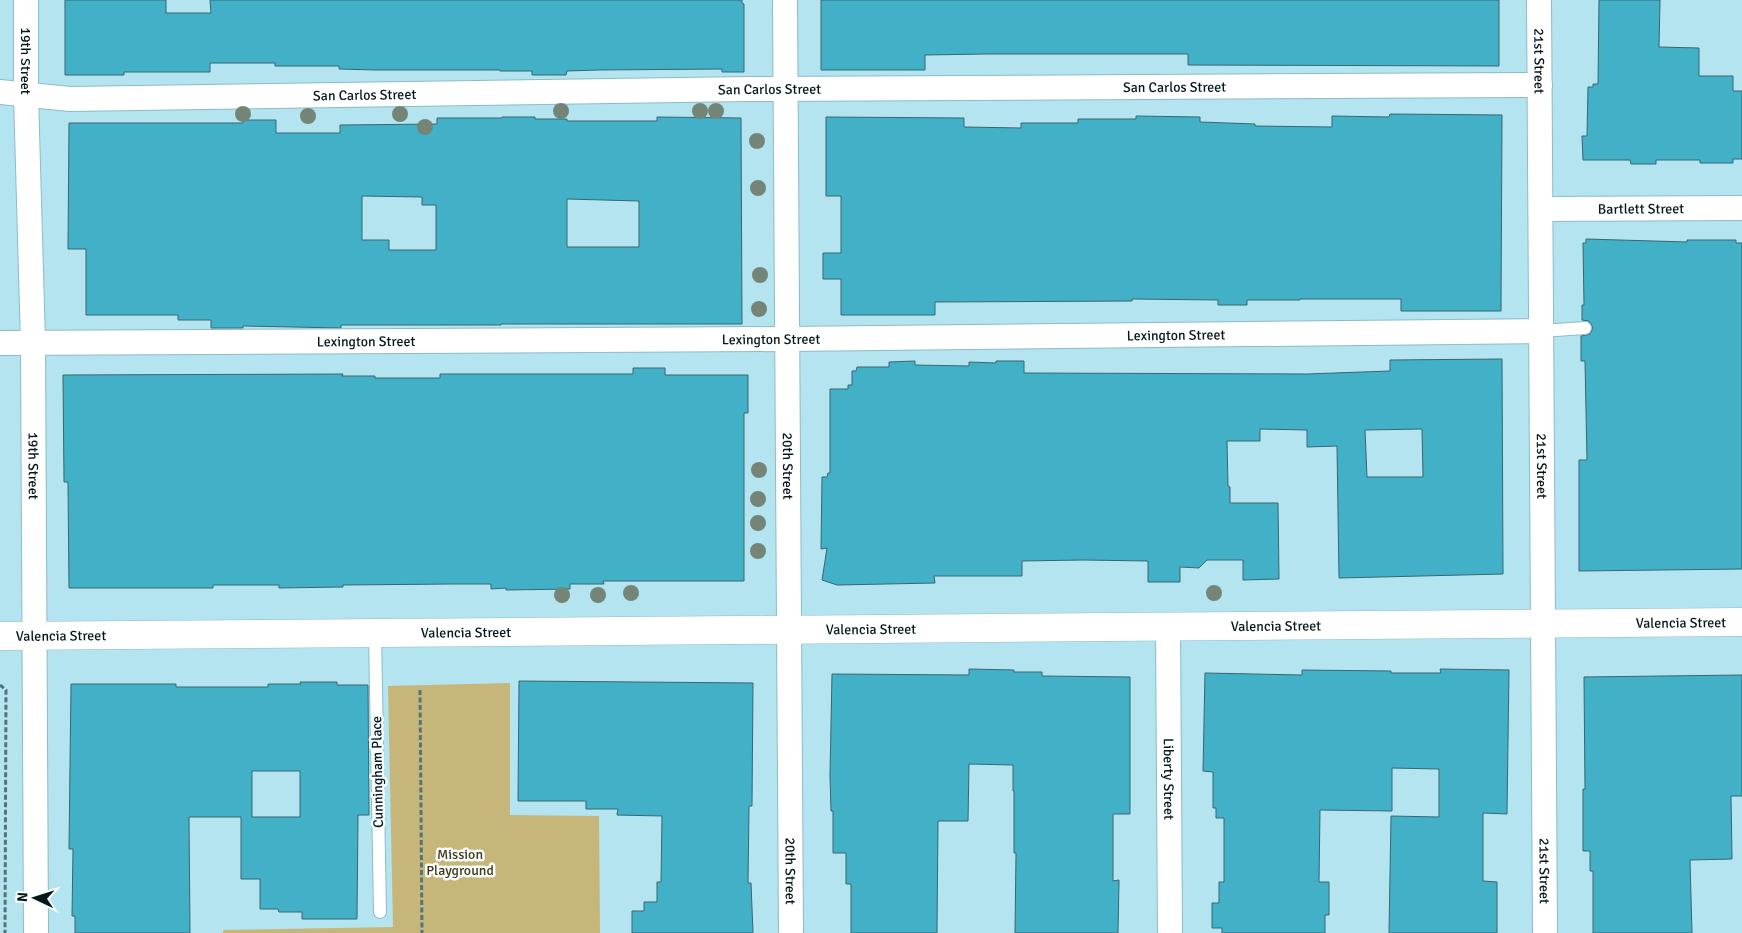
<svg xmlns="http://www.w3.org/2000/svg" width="1742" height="933" viewBox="0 0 1742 933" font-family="Signika,sans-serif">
	<rect width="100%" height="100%" fill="#b3e4ef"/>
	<path fill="#c7b67a" d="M 510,683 L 510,815 L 599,816 L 600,933 L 223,933 L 223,930 L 393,927 L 388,686 Z"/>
	<path fill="#42b1c8" stroke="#386670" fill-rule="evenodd" d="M 65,0 L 166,0 L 166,13 L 211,13 L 210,0 L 742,0 L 742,3 L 744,4 L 744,72 L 722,72 L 722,69 L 598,70 L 567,71 L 566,75 L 532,75 L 532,71 L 500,71 L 500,70 L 375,70 L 339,69 L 339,66 L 275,66 L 275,63 L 210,63 L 210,72 L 124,72 L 124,75 L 65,75 Z
		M 821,0 L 1499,0 L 1499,66 L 1188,65 L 1188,54 L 985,54 L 925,55 L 925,70 L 821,70 Z
		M 1599,0 L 1660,0 L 1659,47 L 1699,48 L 1699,76 L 1733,76 L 1733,91 L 1742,91 L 1742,159 L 1733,159 L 1733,163 L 1700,163 L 1700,160 L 1656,160 L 1656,164 L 1631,164 L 1630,160 L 1583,160 L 1582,136 L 1587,136 L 1588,87 L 1593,87 L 1593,84 L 1598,84 Z
		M 1390,114 L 1502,115 L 1501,311 L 1401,311 L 1401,299 L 1300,299 L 1300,300 L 1247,300 L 1247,305 L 1218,305 L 1218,300 L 1132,299 L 1132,301 L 935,302 L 935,315 L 841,315 L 841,279 L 823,279 L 823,253 L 841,253 L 841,196 L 826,196 L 826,117 L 964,118 L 964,127 L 1021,128 L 1021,123 L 1078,123 L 1078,119 L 1136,119 L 1136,116 L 1200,117 L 1200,122 L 1255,124 L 1255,126 L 1332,127 L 1332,116 L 1389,117 Z
		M 502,117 L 535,117 L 535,119 L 567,119 L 567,121 L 657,121 L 657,117 L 741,118 L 742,324 L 501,324 L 501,325 L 341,325 L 341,328 L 243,326 L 243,328 L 211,328 L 211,320 L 178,320 L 178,315 L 86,315 L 86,249 L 68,249 L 69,123 L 243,123 L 243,120 L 276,120 L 276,133 L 340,133 L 340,125 L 437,124 L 437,118 L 502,118 ZM 362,196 L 422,197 L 422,205 L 436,205 L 436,250 L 389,250 L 389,240 L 362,240 ZM 567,199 L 639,201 L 639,247 L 567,247 Z
		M 1586,239 L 1687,242 L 1687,240 L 1736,240 L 1736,243 L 1742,243 L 1742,569 L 1579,571 L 1579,460 L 1587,460 L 1585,361 L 1581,361 L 1581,336 L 1590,334 L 1593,328 L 1589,321 L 1582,320 L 1582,305 L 1584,305 L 1583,243 L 1586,243 Z
		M 1502,359 L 1503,574 L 1339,578 L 1337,446 L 1307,447 L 1307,430 L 1260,429 L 1260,441 L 1227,441 L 1228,486 L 1230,487 L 1230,503 L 1278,503 L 1279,579 L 1243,580 L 1243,560 L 1207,560 L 1199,568 L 1180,567 L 1180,582 L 1148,582 L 1148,561 L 1083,560 L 1022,561 L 1022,576 L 934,576 L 935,583 L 837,585 L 822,580 L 827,548 L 821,549 L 822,477 L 827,477 L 828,473 L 830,473 L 830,389 L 848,389 L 848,385 L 852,385 L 852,371 L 856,371 L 857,367 L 889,367 L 889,362 L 915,361 L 915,365 L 969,366 L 969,362 L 996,363 L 996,361 L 1024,361 L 1024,373 L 1307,374 L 1390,371 L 1390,360 ZM 1422,429 L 1423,477 L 1367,477 L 1365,430 Z
		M 633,368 L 665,368 L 665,375 L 748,375 L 748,413 L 744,413 L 744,581 L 603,581 L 604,584 L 570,584 L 570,589 L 506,590 L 506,588 L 491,589 L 491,584 L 452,584 L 343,585 L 343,587 L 279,588 L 279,585 L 213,585 L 213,588 L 69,588 L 68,482 L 64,482 L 63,375 L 343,374 L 342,376 L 375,376 L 375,378 L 440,378 L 440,374 L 633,374 Z
		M 969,669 L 1014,670 L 1014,672 L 1042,672 L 1042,676 L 1130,677 L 1130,814 L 1113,814 L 1113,881 L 1119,880 L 1118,933 L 1015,933 L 1016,853 L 1014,853 L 1014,791 L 1013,791 L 1013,765 L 969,764 L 968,821 L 938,821 L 937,933 L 851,933 L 851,884 L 846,884 L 846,853 L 833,853 L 833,811 L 831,811 L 830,776 L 832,674 L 969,675 Z
		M 1440,669 L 1509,670 L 1507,814 L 1483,813 L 1483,881 L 1497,882 L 1497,933 L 1389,933 L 1391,816 L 1439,817 L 1439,769 L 1392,768 L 1392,811 L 1320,810 L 1319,882 L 1329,882 L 1329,915 L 1325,915 L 1325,933 L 1222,933 L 1222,928 L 1212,928 L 1212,903 L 1219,903 L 1219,882 L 1224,882 L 1224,818 L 1216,818 L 1216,808 L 1213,808 L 1213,772 L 1203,771 L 1205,673 L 1302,675 L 1302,670 L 1391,671 L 1391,673 L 1441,673 Z
		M 1742,675 L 1742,796 L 1731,796 L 1732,859 L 1690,860 L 1692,933 L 1593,933 L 1593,871 L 1590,871 L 1590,851 L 1583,851 L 1583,789 L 1585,789 L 1584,677 Z
		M 519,681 L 753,683 L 752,806 L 749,806 L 748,883 L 751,883 L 753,933 L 632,933 L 632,911 L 644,911 L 644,902 L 657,902 L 657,882 L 661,882 L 662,816 L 617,815 L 618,809 L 586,809 L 586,801 L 518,801 Z
		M 300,682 L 337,682 L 337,685 L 368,685 L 369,815 L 358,815 L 357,919 L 302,919 L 302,912 L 279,912 L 278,909 L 260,909 L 260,879 L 241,879 L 241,817 L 189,817 L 190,933 L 75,933 L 75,916 L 72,916 L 73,849 L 69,849 L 71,684 L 176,684 L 176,687 L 268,687 L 268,684 L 301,684 ZM 252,771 L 300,771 L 300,817 L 252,817 Z"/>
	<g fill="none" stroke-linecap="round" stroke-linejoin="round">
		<g stroke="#8cbcc7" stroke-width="14">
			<path id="lane" d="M 1541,331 L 1585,328
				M 375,633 L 380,912"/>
		</g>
		<g stroke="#8cbcc7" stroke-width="26">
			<g id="street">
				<path id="s1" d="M 26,0 L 26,95 L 33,343 L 36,933"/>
				<path id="s2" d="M 785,0 L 791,933"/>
				<path id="s3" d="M 1539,0 L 1545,933"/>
				<path id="s4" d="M 0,92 L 70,99 L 749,89 L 1540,85"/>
				<path id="s5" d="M 1541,209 L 1742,208"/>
				<path id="s6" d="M 0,343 L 787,339 L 1541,331"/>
				<path id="s7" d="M 1168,627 L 1170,933"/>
			</g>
		</g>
		<g stroke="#8cbcc7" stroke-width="29">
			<g id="secondary">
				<path id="s8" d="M 0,636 L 1742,622"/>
			</g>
		</g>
		<path stroke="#54747b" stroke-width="3" stroke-dasharray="5 2.5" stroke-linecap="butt" d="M 0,685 L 6,690 L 5,933
			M 420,690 L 422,933"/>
		<use href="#lane" stroke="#fff" stroke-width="12"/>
		<use href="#street" stroke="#fff" stroke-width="24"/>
		<use href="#secondary" stroke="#fff" stroke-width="28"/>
	</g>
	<g fill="#748577">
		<circle cx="561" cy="111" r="8"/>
		<circle cx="700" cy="111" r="8"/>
		<circle cx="716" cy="111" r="8"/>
		<circle cx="243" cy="114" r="8"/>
		<circle cx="400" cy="114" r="8"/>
		<circle cx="308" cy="116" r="8"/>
		<circle cx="425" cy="127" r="8"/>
		<circle cx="757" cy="141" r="8"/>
		<circle cx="758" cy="188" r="8"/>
		<circle cx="760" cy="275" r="8"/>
		<circle cx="759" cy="309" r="8"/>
		<circle cx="759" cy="470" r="8"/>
		<circle cx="758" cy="499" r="8"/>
		<circle cx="758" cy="523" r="8"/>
		<circle cx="758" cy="551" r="8"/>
		<circle cx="631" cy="593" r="8"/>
		<circle cx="1214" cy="593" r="8"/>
		<circle cx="562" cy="595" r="8"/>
		<circle cx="598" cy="595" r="8"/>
	</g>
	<g text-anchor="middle" stroke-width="5" stroke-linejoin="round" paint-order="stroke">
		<g font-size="14" fill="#05171b" stroke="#f7fcfd">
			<text dy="5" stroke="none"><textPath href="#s1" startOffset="61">19th Street</textPath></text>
			<text dy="5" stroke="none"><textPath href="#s3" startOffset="61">21st Street</textPath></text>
			<text dy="5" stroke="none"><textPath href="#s4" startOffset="1175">San Carlos Street</textPath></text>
			<text dy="5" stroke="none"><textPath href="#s4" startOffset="770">San Carlos Street</textPath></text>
			<text dy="5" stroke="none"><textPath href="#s4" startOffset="365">San Carlos Street</textPath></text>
			<text dy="5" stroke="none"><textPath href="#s5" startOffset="100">Bartlett Street</textPath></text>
			<text dy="5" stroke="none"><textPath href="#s6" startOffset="1176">Lexington Street</textPath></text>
			<text dy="5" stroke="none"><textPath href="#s6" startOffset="771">Lexington Street</textPath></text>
			<text dy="5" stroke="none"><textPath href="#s6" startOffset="366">Lexington Street</textPath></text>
			<text dy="5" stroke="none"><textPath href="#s1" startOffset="466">19th Street</textPath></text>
			<text dy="5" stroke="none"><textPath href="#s2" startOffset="466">20th Street</textPath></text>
			<text dy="5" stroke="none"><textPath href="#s3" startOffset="466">21st Street</textPath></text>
			<text dy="5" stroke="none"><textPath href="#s8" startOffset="1681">Valencia Street</textPath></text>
			<text dy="5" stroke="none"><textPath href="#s8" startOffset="1276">Valencia Street</textPath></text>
			<text dy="5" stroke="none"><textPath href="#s8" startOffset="871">Valencia Street</textPath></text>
			<text dy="5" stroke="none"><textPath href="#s8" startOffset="466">Valencia Street</textPath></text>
			<text dy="5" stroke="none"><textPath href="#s8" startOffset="61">Valencia Street</textPath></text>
			<text transform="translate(377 772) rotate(-91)" y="5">Cunningham Place</text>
			<text dy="5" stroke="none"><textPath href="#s7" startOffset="152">Liberty Street</textPath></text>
			<text dy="5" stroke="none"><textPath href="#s2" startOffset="871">20th Street</textPath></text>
			<text dy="5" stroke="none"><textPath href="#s3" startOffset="871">21st Street</textPath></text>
		</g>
		<g font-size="14" fill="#413714" stroke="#f7fcfd">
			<text x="460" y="859">Mission<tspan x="460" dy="16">Playground</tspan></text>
		</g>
	</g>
	<g transform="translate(35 898) rotate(274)" stroke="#f7fcfd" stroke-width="4" paint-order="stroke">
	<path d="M0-4L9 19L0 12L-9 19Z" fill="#05171b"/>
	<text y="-8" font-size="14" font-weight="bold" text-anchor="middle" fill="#05171b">N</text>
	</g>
</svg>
